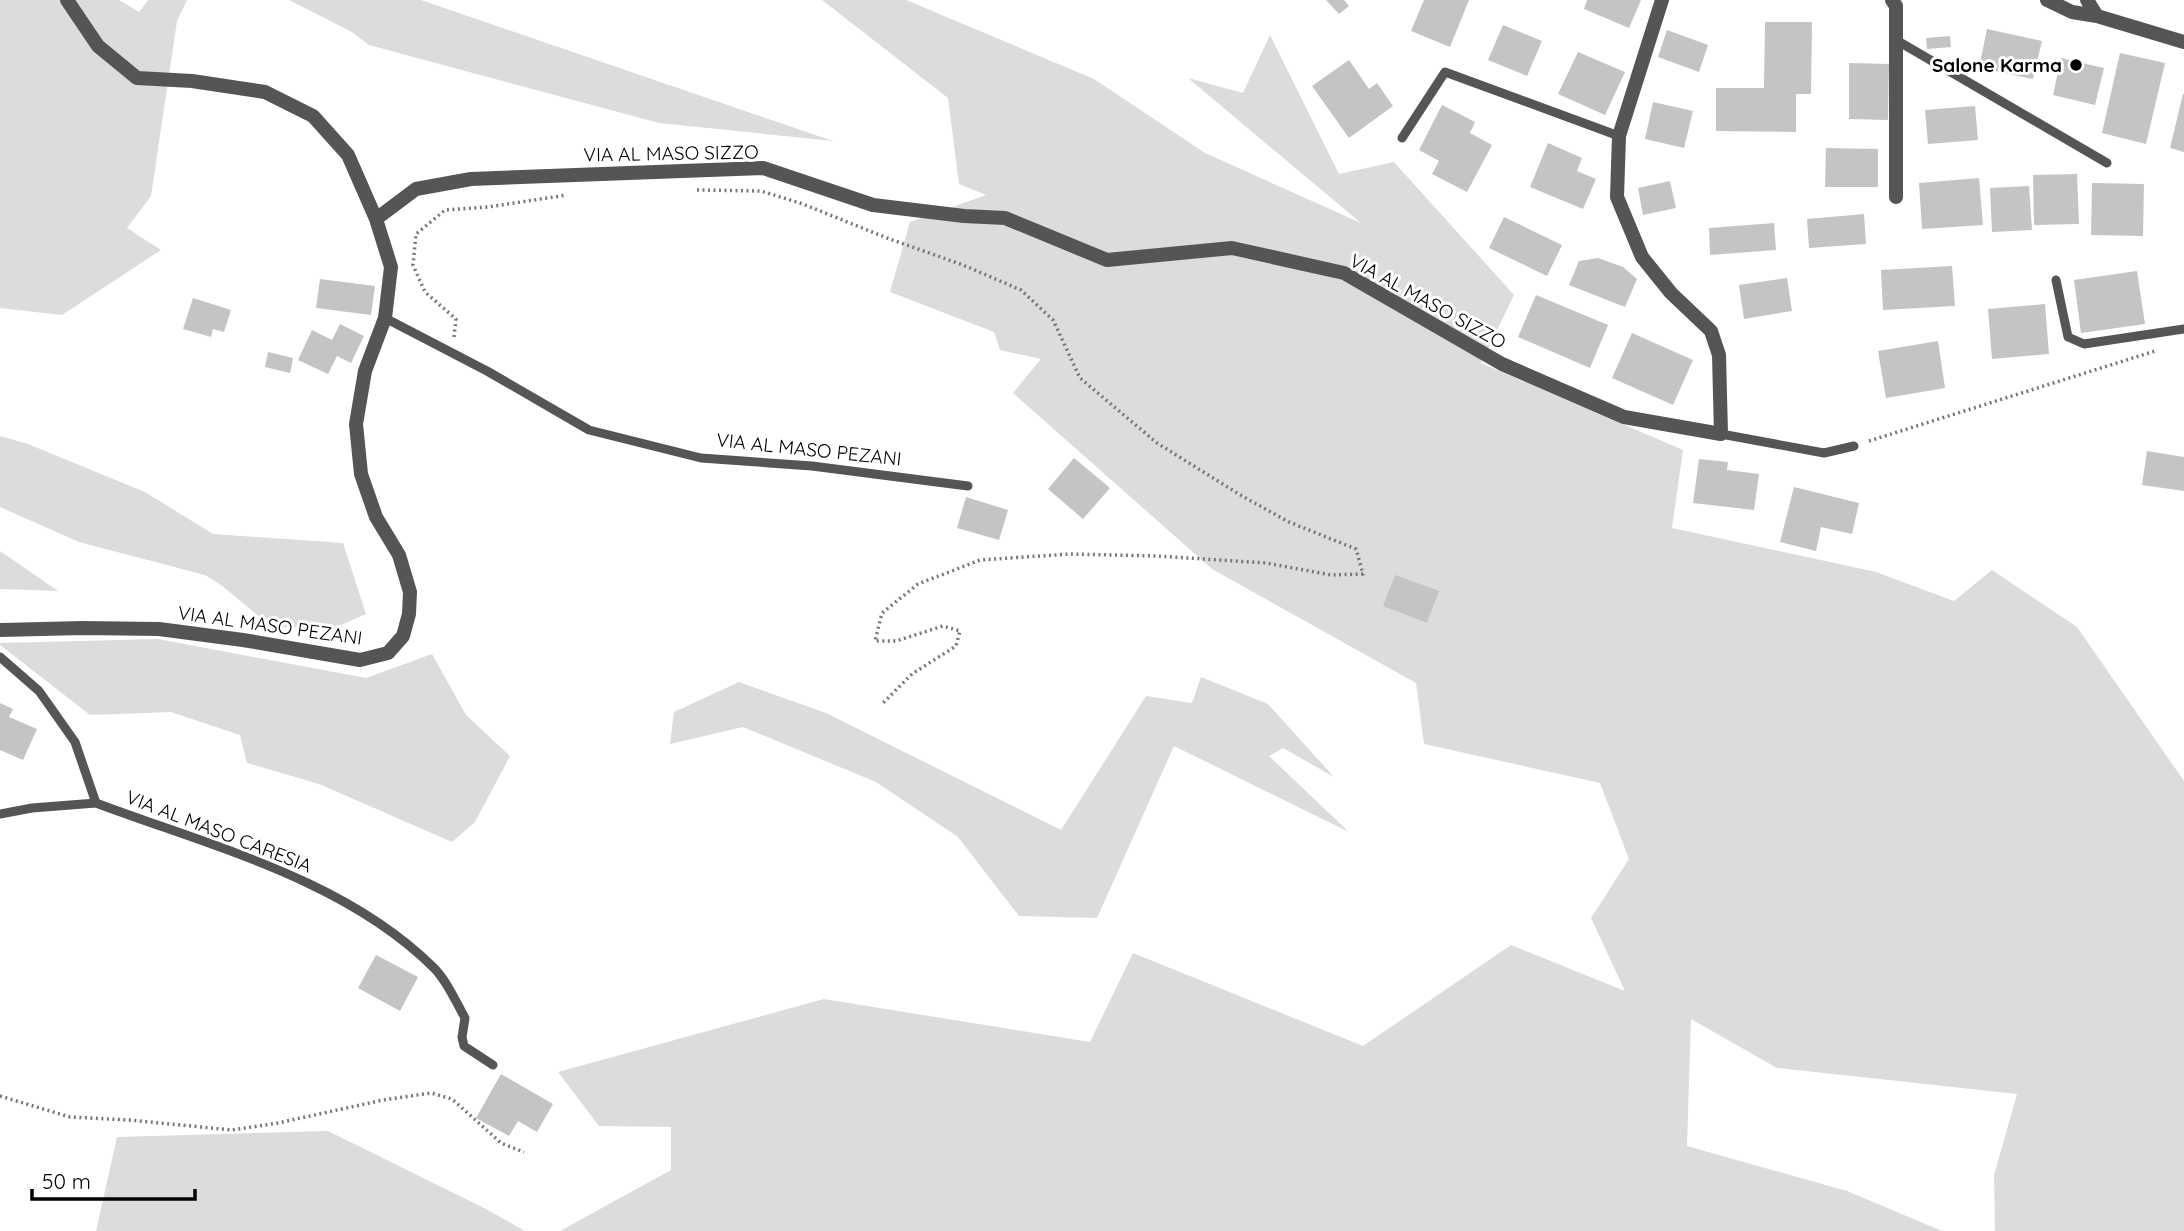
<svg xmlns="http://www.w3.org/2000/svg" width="2184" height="1231" viewBox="0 0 2184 1231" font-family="Quicksand,sans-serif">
	<rect width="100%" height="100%" fill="#fff"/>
	<path fill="#dcdcdc" d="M 0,0 L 119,0 L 139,12 L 148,0 L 187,0 L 177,21 L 151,196 L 127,228 L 161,250 L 62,315 L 0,308 Z
		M 289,0 L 421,0 L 833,141 L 659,123 L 369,45 L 352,32 Z
		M 822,0 L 906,0 L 1094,79 L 1205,153 L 1361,223 L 1188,78 L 1243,93 L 1270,35 L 1339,174 L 1394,162 L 1514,295 L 1481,363 L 1683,450 L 1672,528 L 1876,572 L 1954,601 L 1992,570 L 2077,627 L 2184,781 L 2184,1231 L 1995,1231 L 1994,1175 L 2017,1094 L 1777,1068 L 1691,1019 L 1687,1146 L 1847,1191 L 1942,1231 L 560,1231 L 671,1170 L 671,1127 L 599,1126 L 558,1072 L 824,999 L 1090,1042 L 1133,953 L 1363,1046 L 1511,945 L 1625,991 L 1591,918 L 1629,859 L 1600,783 L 1424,744 L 1416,683 L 1212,569 L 1013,393 L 1041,359 L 1000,350 L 994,332 L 890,292 L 910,222 L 986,195 L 959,184 L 948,98 Z
		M 0,436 L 28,444 L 145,492 L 213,534 L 343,543 L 366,614 L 332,629 L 272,627 L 221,585 L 205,575 L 79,542 L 0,507 Z
		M 0,551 L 58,591 L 0,589 Z
		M 158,639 L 366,678 L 432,654 L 466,715 L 510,756 L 475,822 L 452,842 L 319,784 L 247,763 L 240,735 L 171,712 L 90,715 L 0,645 L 0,643 Z
		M 1201,677 L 1268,704 L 1334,777 L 1283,748 L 1269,756 L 1349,832 L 1174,746 L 1097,918 L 1019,916 L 958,837 L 876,782 L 743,727 L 670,744 L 674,712 L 739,682 L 826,713 L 1061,830 L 1146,696 L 1192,703 Z
		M 328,1131 L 484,1208 L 525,1231 L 96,1231 L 117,1137 Z"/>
	<path fill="#c4c4c4" d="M 1326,0 L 1344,0 L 1349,6 L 1339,14 Z
		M 1424,0 L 1469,0 L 1450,47 L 1411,31 Z
		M 1587,0 L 1641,0 L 1629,28 L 1584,9 Z
		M 1765,22 L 1812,22 L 1811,94 L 1796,94 L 1796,132 L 1716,131 L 1716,88 L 1764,88 Z
		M 1503,25 L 1542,41 L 1527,76 L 1488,60 Z
		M 1987,29 L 2042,41 L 2033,79 L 1979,68 Z
		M 1667,30 L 1708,45 L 1699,72 L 1658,57 Z
		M 1950,36 L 1951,47 L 1927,49 L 1926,38 Z
		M 1578,52 L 1625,72 L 1605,115 L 1558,94 Z
		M 2120,53 L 2165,63 L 2146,144 L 2102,133 Z
		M 2061,58 L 2104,68 L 2095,105 L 2053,95 Z
		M 1349,60 L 1369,89 L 1377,83 L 1393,106 L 1349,138 L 1312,86 Z
		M 1849,63 L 1889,64 L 1888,120 L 1849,119 Z
		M 2183,94 L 2184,94 L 2184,152 L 2170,148 Z
		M 1653,102 L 1693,111 L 1684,148 L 1645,139 Z
		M 1442,105 L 1475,122 L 1470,133 L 1492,145 L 1467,192 L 1432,174 L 1439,161 L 1419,150 Z
		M 1975,106 L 1978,140 L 1928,144 L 1925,110 Z
		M 1548,143 L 1582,158 L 1577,171 L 1596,179 L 1583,209 L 1530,187 Z
		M 1826,148 L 1878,149 L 1878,187 L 1825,187 Z
		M 2077,174 L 2079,224 L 2034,225 L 2033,175 Z
		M 1979,178 L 1983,225 L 1922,229 L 1919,183 Z
		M 1670,181 L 1676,208 L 1643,215 L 1638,188 Z
		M 2092,183 L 2144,184 L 2143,236 L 2091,235 Z
		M 2029,186 L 2032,230 L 1992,232 L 1990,188 Z
		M 1864,214 L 1866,244 L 1809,248 L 1807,219 Z
		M 1504,217 L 1562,245 L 1547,276 L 1489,248 Z
		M 1774,223 L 1776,250 L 1710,255 L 1709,228 Z
		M 1598,258 L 1623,267 L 1637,279 L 1625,307 L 1569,285 L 1579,261 Z
		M 1952,266 L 1955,306 L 1883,310 L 1881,270 Z
		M 2137,271 L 2145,324 L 2081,333 L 2074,280 Z
		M 1787,278 L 1792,311 L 1744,319 L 1739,285 Z
		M 320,279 L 375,286 L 371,315 L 316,308 Z
		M 1536,295 L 1608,325 L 1590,368 L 1518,337 Z
		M 193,298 L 231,310 L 224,332 L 213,329 L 211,337 L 183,329 Z
		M 2045,304 L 2049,354 L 1992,359 L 1988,309 Z
		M 340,324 L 364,336 L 351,363 L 337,356 L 328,374 L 298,360 L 312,330 L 332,340 Z
		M 1632,333 L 1693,360 L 1673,405 L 1612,378 Z
		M 1938,341 L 1945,388 L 1886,398 L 1878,351 Z
		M 268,352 L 293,358 L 290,373 L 265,367 Z
		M 2147,451 L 2184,457 L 2184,491 L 2142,485 Z
		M 1074,458 L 1110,488 L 1083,519 L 1048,489 Z
		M 1699,459 L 1728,462 L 1727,470 L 1759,474 L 1754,510 L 1693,503 Z
		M 1794,487 L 1859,503 L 1852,534 L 1821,527 L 1816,551 L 1780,542 Z
		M 966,497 L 1008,510 L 999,540 L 957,528 Z
		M 1395,575 L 1439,591 L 1427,623 L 1383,606 Z
		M 0,703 L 13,709 L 9,717 L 37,729 L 23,760 L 0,750 Z
		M 376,955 L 418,977 L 400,1011 L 358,988 Z
		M 501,1074 L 553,1104 L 537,1132 L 518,1121 L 509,1136 L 476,1118 Z"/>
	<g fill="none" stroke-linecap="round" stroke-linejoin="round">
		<path stroke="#777" stroke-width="3.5" stroke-dasharray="2 3.5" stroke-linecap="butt" d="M 697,190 L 761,191 L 803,204 L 887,238 L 963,265 L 1021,290 L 1053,320 L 1080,378 L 1157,443 L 1242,496 L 1289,522 L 1356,549 L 1363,574 L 1331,575 L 1266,563 L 1157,556 L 1070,554 L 980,560 L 918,584 L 882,613 L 875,641 L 896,641 L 943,626 L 960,631 L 956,646 L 912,674 L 881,705
			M 454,337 L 456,319 L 425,292 L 413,265 L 416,234 L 445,210 L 488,207 L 567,195
			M 1869,441 L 2155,351
			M 0,1096 L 70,1117 L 129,1120 L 232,1130 L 278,1123 L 383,1100 L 431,1093 L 452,1099 L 501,1143 L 524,1152"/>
		<path stroke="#555" stroke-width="9" d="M 1896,40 L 2107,163
			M 1402,138 L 1445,72 L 1619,136
			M 2056,280 L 2068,337 L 2084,344 L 2184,329
			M 385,318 L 487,371 L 589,430 L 701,458 L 812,466 L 968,486
			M 1721,434 L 1824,453 L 1854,446
			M 0,657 L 39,691 L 75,742 L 96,803 L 32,808 L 0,814
			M 96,803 C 210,846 345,879 434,968 C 447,981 456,1002 465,1018 L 462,1037 L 464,1046 L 493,1065"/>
		<path stroke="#555" stroke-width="14" d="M 1892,0 L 1896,6 L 1896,197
			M 376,219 L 416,189 L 471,179 L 763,168 L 873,205 L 964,216 L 1005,218 L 1107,260 L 1232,248 L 1344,273 L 1502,364 L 1624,417 L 1721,434 L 1719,355 L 1711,331 L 1671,293 L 1642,257 L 1617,197 L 1619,136 L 1662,0
			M 0,630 L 83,628 L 159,629 L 243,640 L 360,660 L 388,653 L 403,636 L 409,614 L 410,592 L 399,555 L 376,517 L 361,474 L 356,424 L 365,371 L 385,318 L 391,267 L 376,219 L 348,155 L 313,116 L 265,92 L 192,81 L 137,78 L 98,46 L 67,0"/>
		<path stroke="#555" stroke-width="14" d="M 2047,0 L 2072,12 L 2097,16 L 2184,42
			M 2087,0 L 2097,16"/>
	</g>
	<circle fill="#000" stroke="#fff" stroke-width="2.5" cx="2076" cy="65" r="7"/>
	<g text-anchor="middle" stroke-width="6" stroke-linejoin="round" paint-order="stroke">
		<g font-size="19" font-weight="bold" fill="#000" stroke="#fff" text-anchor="end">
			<text x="2062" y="72">Salone Karma</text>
		</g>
		<g font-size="19" fill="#000" stroke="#fff">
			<text transform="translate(671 153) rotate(-1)" y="7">VIA AL MASO SIZZO</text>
			<text transform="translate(1428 301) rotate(29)" y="7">VIA AL MASO SIZZO</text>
			<text transform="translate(809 449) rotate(6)" y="7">VIA AL MASO PEZANI</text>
			<text transform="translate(270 625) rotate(8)" y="7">VIA AL MASO PEZANI</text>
			<text transform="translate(219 831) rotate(21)" y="7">VIA AL MASO CARESIA</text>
		</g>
	</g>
	<path d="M32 1189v10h163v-10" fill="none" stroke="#000000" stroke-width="3.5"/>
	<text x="42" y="1189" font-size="21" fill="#000000" stroke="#ffffff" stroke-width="5" paint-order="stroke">50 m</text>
</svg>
